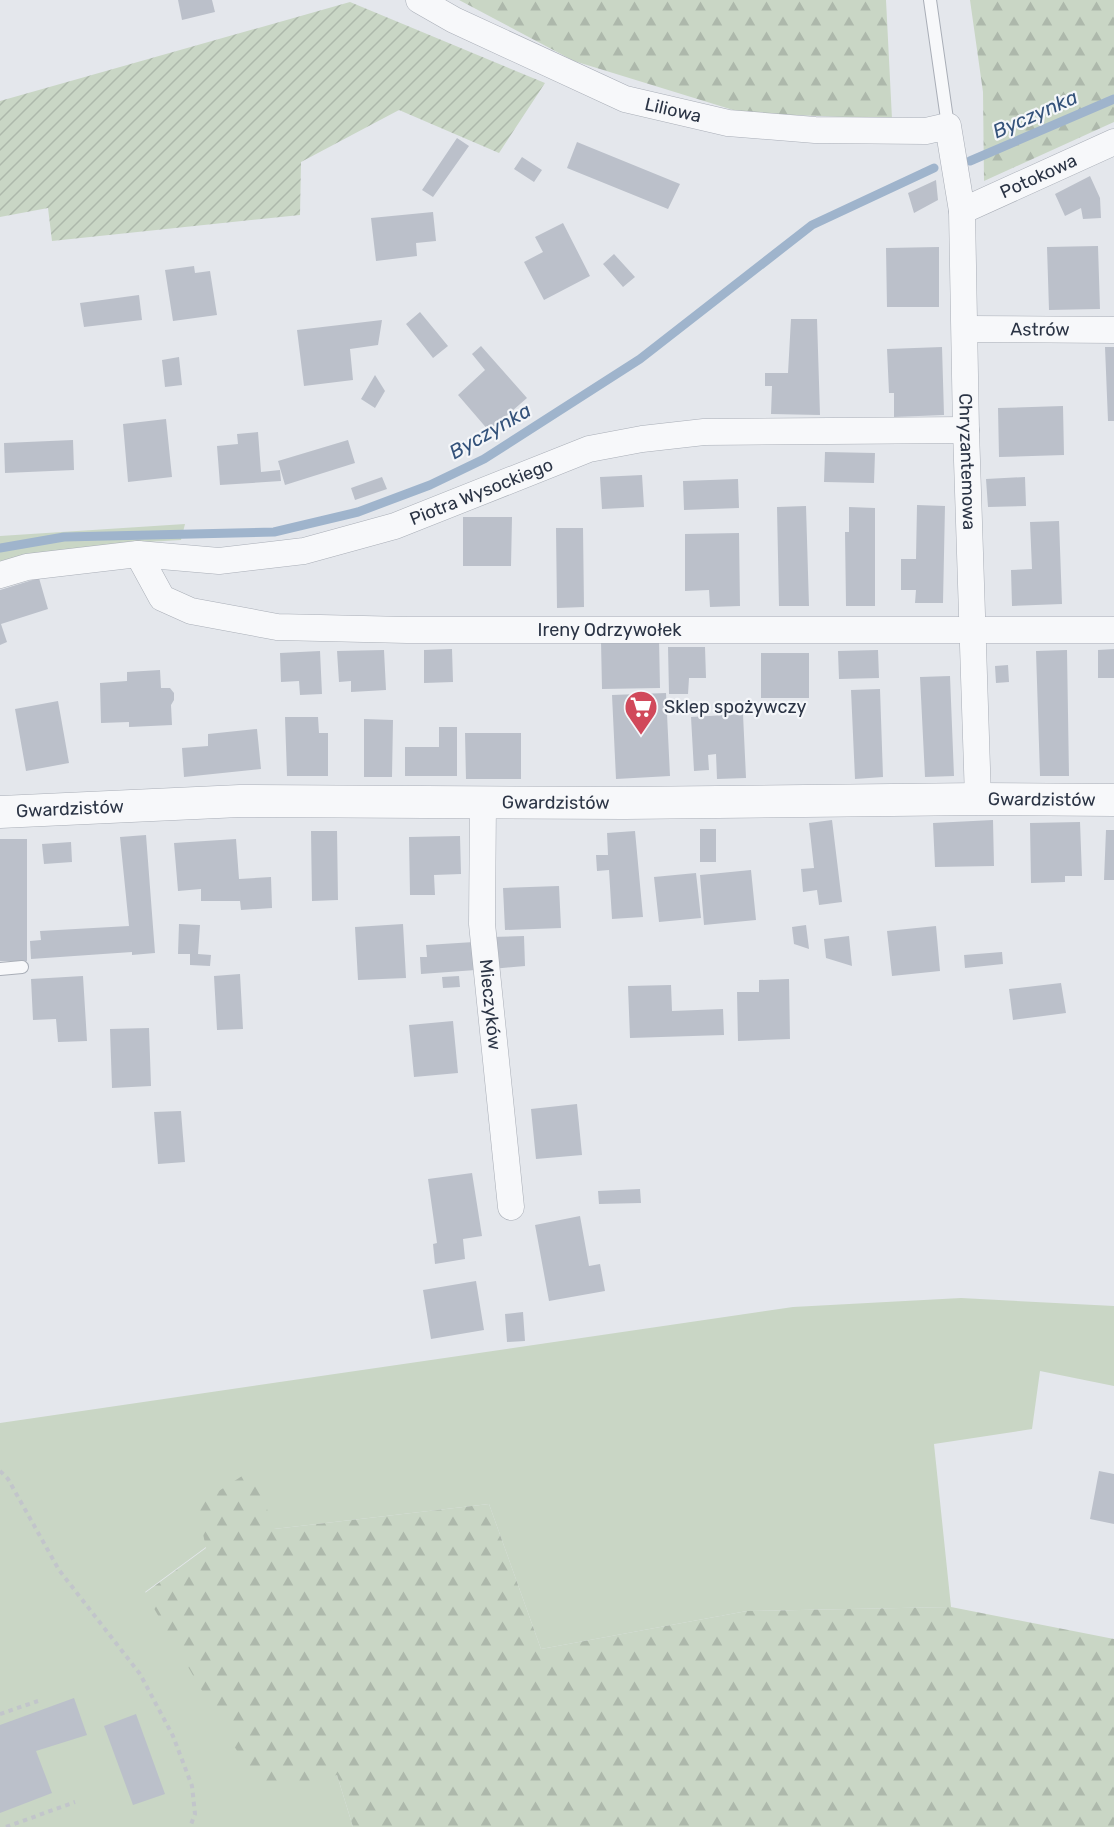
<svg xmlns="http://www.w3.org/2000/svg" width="1114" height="1827" viewBox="0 0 1114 1827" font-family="Rubik,sans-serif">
	<defs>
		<pattern id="forest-firs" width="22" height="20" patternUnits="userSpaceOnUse" patternTransform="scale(1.5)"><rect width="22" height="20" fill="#c9d6c5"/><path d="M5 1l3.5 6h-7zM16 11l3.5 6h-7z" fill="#adb8ab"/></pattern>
		<pattern id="garden-furrows" width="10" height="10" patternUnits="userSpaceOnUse" patternTransform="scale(1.5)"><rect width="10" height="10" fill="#c9d6c5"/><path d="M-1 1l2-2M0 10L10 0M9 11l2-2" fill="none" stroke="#adb8ab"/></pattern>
	</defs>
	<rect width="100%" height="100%" fill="#e4e7ec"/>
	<path fill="#c9d6c5" d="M 185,524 L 181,540 L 130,543 L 0,562 L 0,536 Z
		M 961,1298 L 1114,1306 L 1114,1386 L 1040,1371 L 1032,1429 L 934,1444 L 951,1607 L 747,1611 L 541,1649 L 489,1504 L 274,1529 L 206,1547 L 145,1592 L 337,1775 L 353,1827 L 0,1827 L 0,1423 L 793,1307 Z"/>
	<path fill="url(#forest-firs)" d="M 459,0 L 886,0 L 892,119 L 743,113 L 574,61 Z
		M 970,0 L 1114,0 L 1114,122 L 984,181 L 983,92 Z
		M 253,1469 L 274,1529 L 489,1504 L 541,1649 L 747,1611 L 951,1607 L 1114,1639 L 1114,1827 L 353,1827 L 337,1775 L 261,1792 L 145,1593 L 206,1548 L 197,1505 Z"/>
	<path fill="url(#garden-furrows)" d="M 350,2 L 545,83 L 499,153 L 399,110 L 301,162 L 300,215 L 52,241 L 48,208 L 0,217 L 0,101 Z"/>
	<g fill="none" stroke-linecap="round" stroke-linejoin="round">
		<path stroke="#9fb4cc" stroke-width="9" d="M 970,161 L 1114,99
			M 0,548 L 64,537 L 274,532 L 358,512 L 430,485 L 484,459 L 640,359 L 812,225 L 934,168"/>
	</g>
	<path fill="#bbc0ca" d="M 178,0 L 212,0 L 215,12 L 182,20 Z
		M 457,138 L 469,146 L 433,197 L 422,190 Z
		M 577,142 L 680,184 L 668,209 L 567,168 Z
		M 522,157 L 542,170 L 534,182 L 514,169 Z
		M 1090,176 L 1100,198 L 1101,218 L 1083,219 L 1081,208 L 1065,216 L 1055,194 Z
		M 936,180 L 938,200 L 914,213 L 908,193 Z
		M 433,212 L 436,241 L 416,243 L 417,256 L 376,261 L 371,218 Z
		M 563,223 L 590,276 L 544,300 L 524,262 L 543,252 L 535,237 Z
		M 1098,246 L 1100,309 L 1049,310 L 1047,247 Z
		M 939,247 L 939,307 L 887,307 L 886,248 Z
		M 614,254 L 635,277 L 623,287 L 603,264 Z
		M 194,266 L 195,273 L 210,271 L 217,315 L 173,321 L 165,270 Z
		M 139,295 L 142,320 L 84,327 L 80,303 Z
		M 420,312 L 448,346 L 433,358 L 406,324 Z
		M 791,319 L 817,319 L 820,415 L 771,414 L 772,386 L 765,386 L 765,373 L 788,373 Z
		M 382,320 L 378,345 L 350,349 L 353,380 L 304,386 L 297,330 Z
		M 481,346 L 527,398 L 489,431 L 458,395 L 485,370 L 472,354 Z
		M 942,347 L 944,415 L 894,417 L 894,393 L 889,393 L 887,349 Z
		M 1105,347 L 1114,347 L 1114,421 L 1108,421 Z
		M 179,357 L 182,385 L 165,387 L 162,360 Z
		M 375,375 L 385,391 L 375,408 L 361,399 Z
		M 1063,406 L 1064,455 L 999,457 L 998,408 Z
		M 166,419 L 172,477 L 128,482 L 123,424 Z
		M 258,432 L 261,472 L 280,470 L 281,481 L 220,485 L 217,446 L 238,444 L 237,434 Z
		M 73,440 L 74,470 L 5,473 L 4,443 Z
		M 348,440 L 355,463 L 285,485 L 278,461 Z
		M 825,452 L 875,453 L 874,483 L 824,482 Z
		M 642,475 L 644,507 L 602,509 L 600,477 Z
		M 382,477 L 387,489 L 355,500 L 351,488 Z
		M 1025,477 L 1026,506 L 988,507 L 986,479 Z
		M 738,479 L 739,508 L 684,510 L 683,481 Z
		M 917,505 L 945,506 L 943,603 L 915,603 L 916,590 L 901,590 L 901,559 L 916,559 Z
		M 806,506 L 809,606 L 779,606 L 777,507 Z
		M 849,507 L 875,508 L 875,606 L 846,606 L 845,532 L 849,532 Z
		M 463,517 L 512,517 L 511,566 L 463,566 Z
		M 1059,521 L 1062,604 L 1012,606 L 1011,570 L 1032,569 L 1030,522 Z
		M 556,528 L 583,528 L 584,607 L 557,608 Z
		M 739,533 L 740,606 L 710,607 L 709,590 L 685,591 L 685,534 Z
		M 39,578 L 48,609 L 1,624 L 7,642 L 0,645 L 0,590 Z
		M 659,639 L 660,688 L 602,689 L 601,641 Z
		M 668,647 L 705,647 L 706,678 L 689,678 L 688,694 L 669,694 Z
		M 452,649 L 453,682 L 424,683 L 424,650 Z
		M 1114,649 L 1114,678 L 1098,678 L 1098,650 Z
		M 384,650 L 386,690 L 351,692 L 351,681 L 339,682 L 337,651 Z
		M 878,650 L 879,678 L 839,679 L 838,651 Z
		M 1067,650 L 1069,776 L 1040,776 L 1036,651 Z
		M 320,651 L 322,694 L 300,695 L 299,681 L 281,682 L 280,653 Z
		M 761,653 L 809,653 L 809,698 L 761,698 Z
		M 1008,665 L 1009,682 L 996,683 L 995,666 Z
		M 160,670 L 161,688 L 170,688 L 174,693 L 174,700 L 171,705 L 172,725 L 129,727 L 129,722 L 101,723 L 100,683 L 127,681 L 127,672 Z
		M 950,676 L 954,776 L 925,777 L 920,677 Z
		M 880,689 L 883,777 L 855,779 L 851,690 Z
		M 666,693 L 670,776 L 616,779 L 612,695 Z
		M 58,701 L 69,763 L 26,771 L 15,709 Z
		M 743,714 L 746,778 L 717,779 L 716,754 L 708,755 L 709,770 L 694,771 L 691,717 Z
		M 285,717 L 318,717 L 319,733 L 328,733 L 328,776 L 287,776 Z
		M 364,719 L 393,720 L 392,777 L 364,777 Z
		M 439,727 L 457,727 L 457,776 L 405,776 L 405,747 L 439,747 Z
		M 257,729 L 261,769 L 184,777 L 182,748 L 208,746 L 208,734 Z
		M 465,733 L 521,733 L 521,779 L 466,779 Z
		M 832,820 L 842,902 L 819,905 L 817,890 L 803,892 L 801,869 L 814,868 L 809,823 Z
		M 993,820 L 994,866 L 935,867 L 933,823 Z
		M 1080,822 L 1082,876 L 1065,876 L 1065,882 L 1031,883 L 1030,823 Z
		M 700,829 L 716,829 L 716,862 L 700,862 Z
		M 1106,830 L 1114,830 L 1114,880 L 1104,880 Z
		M 311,831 L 337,831 L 338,900 L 312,901 Z
		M 635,831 L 643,917 L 612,919 L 609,870 L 597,871 L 596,855 L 608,855 L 607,833 Z
		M 146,835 L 155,953 L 132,955 L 132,952 L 31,959 L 30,941 L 41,940 L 40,931 L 129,926 L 120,837 Z
		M 460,836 L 461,874 L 434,875 L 435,895 L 410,895 L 409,837 Z
		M 0,839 L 27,839 L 27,961 L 0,961 Z
		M 236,839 L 239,879 L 271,877 L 272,908 L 241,910 L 240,901 L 201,901 L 201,889 L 178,891 L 174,843 Z
		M 71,842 L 72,862 L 44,864 L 42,844 Z
		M 751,870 L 756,920 L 704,925 L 700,875 Z
		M 696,873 L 701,918 L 659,922 L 654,877 Z
		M 559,886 L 561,928 L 505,930 L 503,888 Z
		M 179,924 L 200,925 L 198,954 L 211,955 L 210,966 L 190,965 L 190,954 L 178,954 Z
		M 403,924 L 406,978 L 358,980 L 355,927 Z
		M 806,925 L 809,949 L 794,944 L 792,927 Z
		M 936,926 L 940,971 L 892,976 L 887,931 Z
		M 524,936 L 525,966 L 492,969 L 490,937 Z
		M 849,936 L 852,966 L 826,958 L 824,939 Z
		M 474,942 L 476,970 L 421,974 L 420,957 L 427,957 L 426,945 Z
		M 1002,952 L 1003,964 L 965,968 L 964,955 Z
		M 240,974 L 243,1029 L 217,1030 L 214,976 Z
		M 83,976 L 87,1041 L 58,1042 L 56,1019 L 33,1020 L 31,979 Z
		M 459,976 L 460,987 L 443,988 L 442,977 Z
		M 789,979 L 790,1039 L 738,1041 L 737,992 L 759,992 L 759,980 Z
		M 1061,983 L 1066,1013 L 1013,1020 L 1009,989 Z
		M 671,985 L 672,1011 L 723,1009 L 724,1035 L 630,1038 L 628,986 Z
		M 453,1021 L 458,1073 L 414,1077 L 409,1025 Z
		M 149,1028 L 151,1086 L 112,1088 L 110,1029 Z
		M 577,1104 L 582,1155 L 536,1159 L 531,1109 Z
		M 181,1111 L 185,1162 L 158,1164 L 154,1112 Z
		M 472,1173 L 482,1236 L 463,1239 L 465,1259 L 435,1264 L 433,1244 L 437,1243 L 428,1179 Z
		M 640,1189 L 641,1203 L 599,1204 L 598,1191 Z
		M 580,1216 L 589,1266 L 600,1264 L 605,1291 L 549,1301 L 535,1225 Z
		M 476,1281 L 484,1330 L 431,1339 L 423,1290 Z
		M 523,1312 L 525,1341 L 507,1342 L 505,1314 Z
		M 1099,1471 L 1114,1474 L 1114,1524 L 1090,1519 Z
		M 74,1698 L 87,1735 L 36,1751 L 52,1793 L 0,1813 L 0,1725 Z
		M 136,1714 L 165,1794 L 133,1805 L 104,1726 Z"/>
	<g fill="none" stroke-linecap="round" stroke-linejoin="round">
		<g stroke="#a9aeb7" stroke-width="14">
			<path id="service" d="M 930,0 L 948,126
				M 0,969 L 22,967"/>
		</g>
		<g stroke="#a9aeb7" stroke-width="27">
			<g id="minor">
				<path id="s1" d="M 419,0 L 454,20 L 625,99 L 728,123 L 815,130 L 926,131 L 948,126 L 962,211 L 966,430 L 978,799"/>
				<path id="s2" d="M 962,211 L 1114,142"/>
				<path id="s3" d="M 966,329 L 1114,330"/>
				<path id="s4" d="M 138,554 L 162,598 L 191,611 L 277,627 L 407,630 L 1114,630"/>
				<path id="s5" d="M 0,575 L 27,567 L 138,554 L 219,561 L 304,551 L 395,526 L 589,449 L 642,439 L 704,432 L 966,430"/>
				<path id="s6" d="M 483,801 L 482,924 L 511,1207"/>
			</g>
		</g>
		<g stroke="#a9aeb7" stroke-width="33">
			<g id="tertiary">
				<path id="s7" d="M 0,812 L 240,801 L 625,803 L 978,799 L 1114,800"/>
			</g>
		</g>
		<path stroke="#c2c5cb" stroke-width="4" stroke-dasharray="4.5 4.5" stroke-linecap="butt" d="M 0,1471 L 8,1479 L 59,1570 L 140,1674 L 173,1736 L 192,1786 L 195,1814 L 190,1827
			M 0,1714 L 38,1701
			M 6,1827 L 75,1802"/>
		<use href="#service" stroke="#f7f8fa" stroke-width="12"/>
		<use href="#minor" stroke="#f7f8fa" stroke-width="26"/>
		<use href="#tertiary" stroke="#f7f8fa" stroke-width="32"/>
	</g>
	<defs>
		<g id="supermarket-pin" transform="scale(1.725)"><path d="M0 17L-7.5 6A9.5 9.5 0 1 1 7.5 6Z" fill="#d1495b" stroke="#f4f6f9"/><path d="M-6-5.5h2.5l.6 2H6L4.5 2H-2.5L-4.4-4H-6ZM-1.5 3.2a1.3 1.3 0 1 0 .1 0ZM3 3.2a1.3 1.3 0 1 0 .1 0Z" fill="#fff"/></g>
	</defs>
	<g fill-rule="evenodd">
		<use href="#supermarket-pin" x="641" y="707"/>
	</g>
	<g text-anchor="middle" stroke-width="4.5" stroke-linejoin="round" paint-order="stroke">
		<g font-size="18" fill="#2b3445" stroke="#f4f6f9">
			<text dy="6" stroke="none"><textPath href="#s1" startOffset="278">Liliowa</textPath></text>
			<text dy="6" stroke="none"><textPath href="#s2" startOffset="84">Potokowa</textPath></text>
			<text dy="6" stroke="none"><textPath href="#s3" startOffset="74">Astrów</textPath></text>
			<text dy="6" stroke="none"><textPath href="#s1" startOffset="892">Chryzantemowa</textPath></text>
			<text dy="6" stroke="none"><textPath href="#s5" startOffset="494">Piotra Wysockiego</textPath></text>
			<text dy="6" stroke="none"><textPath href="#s4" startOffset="502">Ireny Odrzywołek</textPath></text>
			<text dy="6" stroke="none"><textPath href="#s7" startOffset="1042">Gwardzistów</textPath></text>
			<text dy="6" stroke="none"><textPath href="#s7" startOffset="556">Gwardzistów</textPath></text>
			<text dy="6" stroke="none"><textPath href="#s7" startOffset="70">Gwardzistów</textPath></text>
			<text dy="6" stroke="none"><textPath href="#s6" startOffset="204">Mieczyków</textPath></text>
		</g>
		<g font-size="18" fill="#2b3445" stroke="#f4f6f9" text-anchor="start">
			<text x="664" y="713">Sklep spożywczy</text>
		</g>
		<g font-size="20" font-style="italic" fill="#34527a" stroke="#f4f6f9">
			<text transform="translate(1035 114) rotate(-24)" y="7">Byczynka</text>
			<text transform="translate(490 431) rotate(-30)" y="7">Byczynka</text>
		</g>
	</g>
</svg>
